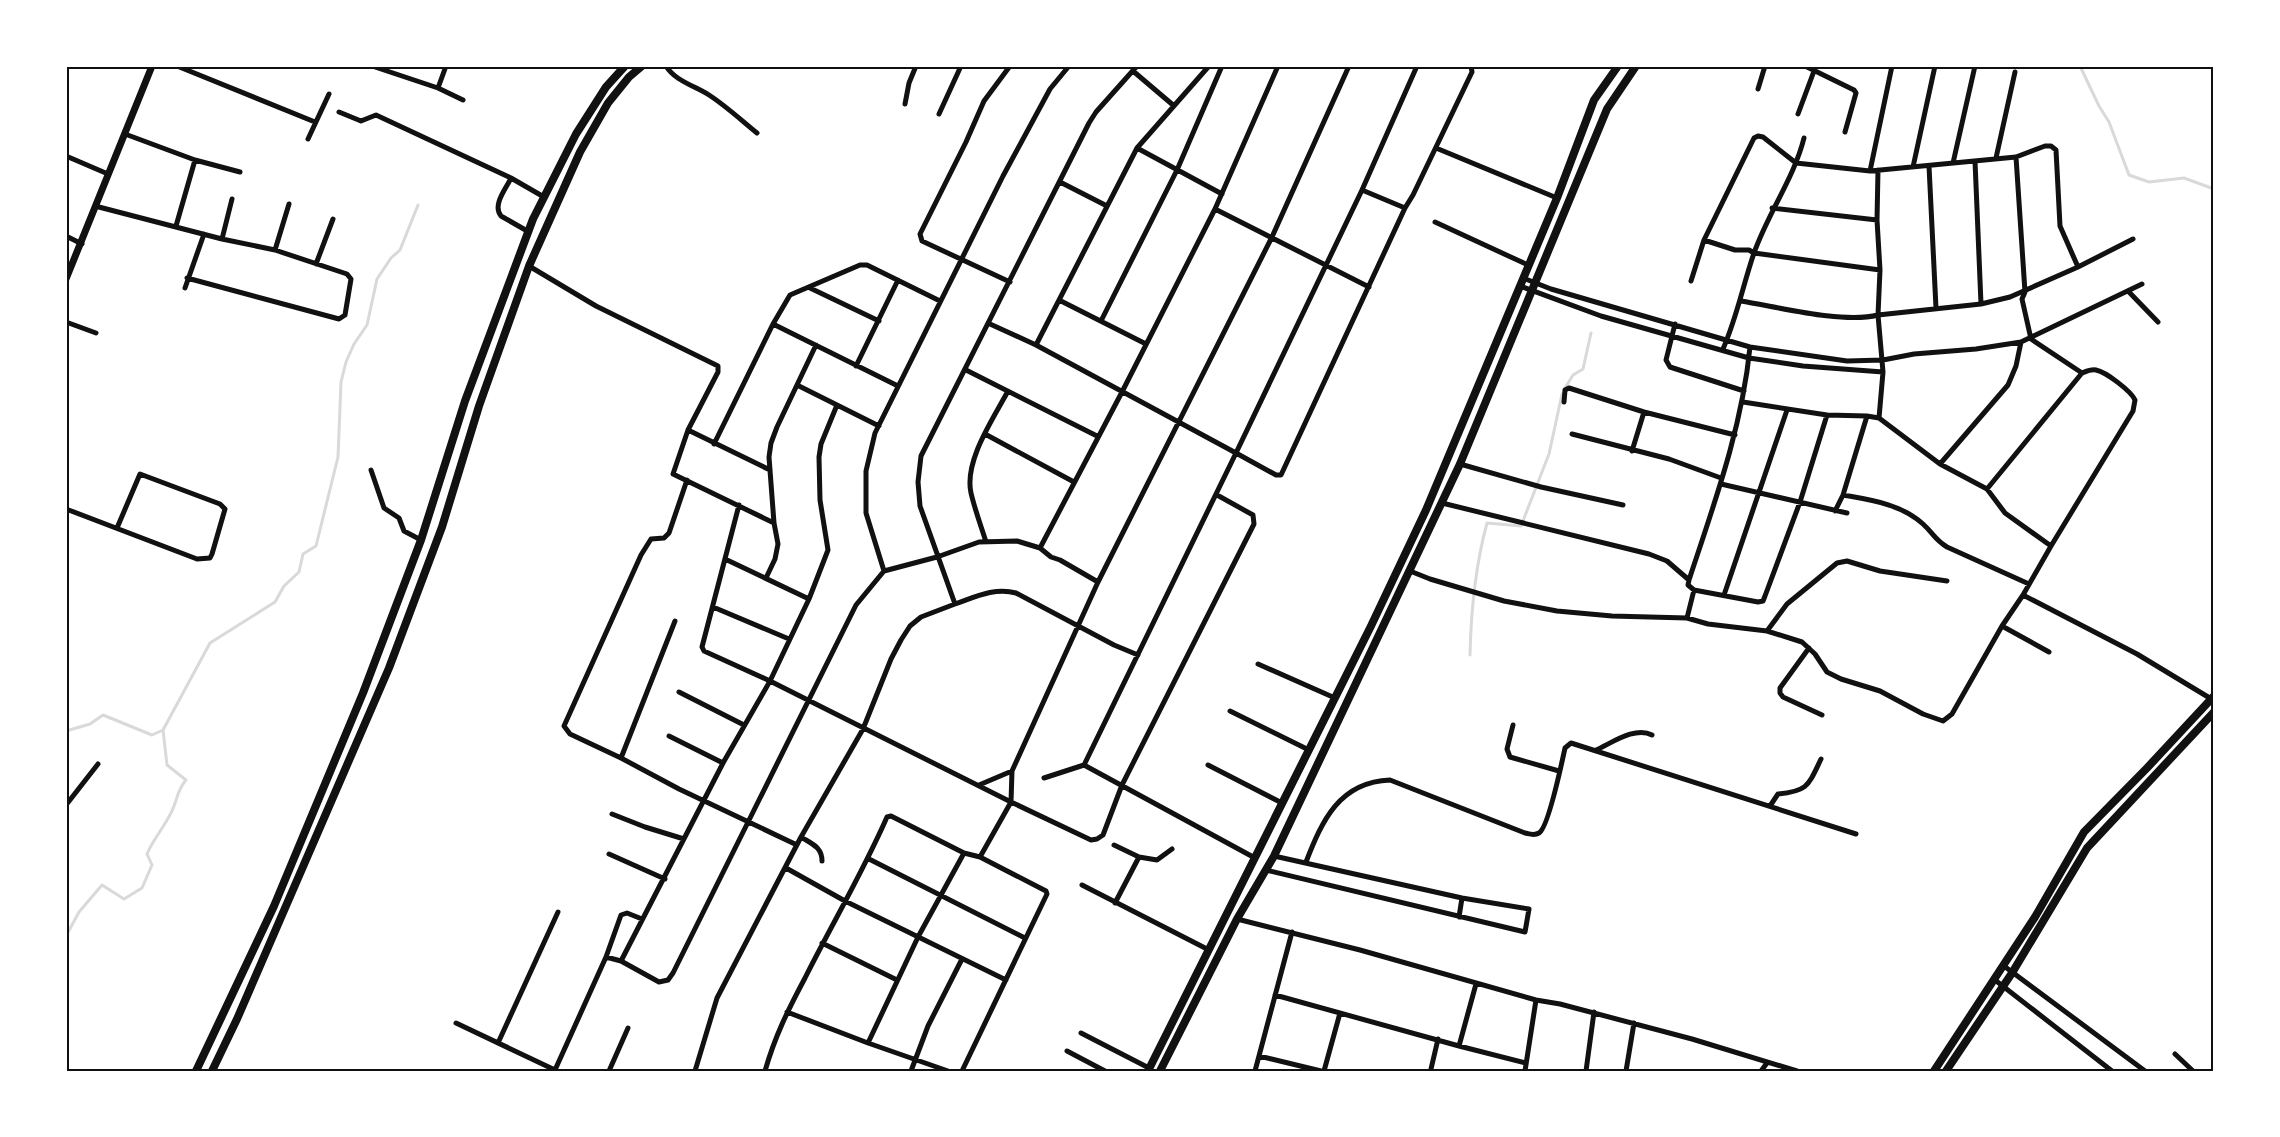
<svg xmlns="http://www.w3.org/2000/svg" width="2280" height="1137" viewBox="0 0 2280 1137" font-family="'Zilla Slab',serif">
	<rect width="100%" height="100%" fill="#fff"/>
	<g fill="none" stroke-linecap="round" stroke-linejoin="round">
		<path stroke="#d9d9d9" stroke-width="3" d="M 2080,66 L 2099,106 L 2109,122 L 2129,175 L 2149,182 L 2184,178 L 2214,189
			M 1565,388 L 1573,375 L 1583,369 L 1591,333
			M 1470,655 C 1471,609 1475,567 1487,523 L 1521,526 L 1549,454 L 1562,394
			M 66,731 L 90,724 L 103,715 L 152,735 L 163,730 L 210,643 L 275,602 L 284,586 L 299,572 L 303,554 L 316,546 L 338,457 L 341,382 L 346,362 L 354,344 L 367,325 L 377,279 L 391,258 L 400,250 L 418,205
			M 66,936 L 79,912 L 102,885 L 124,899 L 142,888 L 152,865 L 147,854 C 154,837 168,823 174,806 C 178,796 178,789 186,780 L 167,765 L 163,730"/>
		<path stroke="#111" stroke-width="5" d="M 177,66 L 315,122
			M 372,66 L 438,88 L 463,100
			M 666,66 C 675,81 695,86 709,95 C 726,106 741,120 757,133
			M 1010,66 L 984,101 L 966,142 L 920,234 L 922,241 L 1010,282
			M 1805,66 L 1854,90 L 1856,93 L 1845,132
			M 1860,66 L 1866,66
			M 1133,71 L 1173,105
			M 438,88 L 446,66
			M 1758,89 L 1765,66
			M 905,104 L 909,83 L 916,66
			M 339,112 L 361,121 L 376,115 L 511,178
			M 939,114 L 961,66
			M 1798,114 L 1814,71
			M 125,134 L 195,160 L 240,172
			M 308,139 L 329,94
			M 1137,148 L 1222,194
			M 1436,148 L 1557,198
			M 66,156 L 108,174
			M 2016,157 L 2025,292 L 2022,299 L 2031,339 L 2082,373
			M 1996,158 L 2015,72
			M 1975,161 L 1981,304
			M 1953,163 L 1975,66
			M 1929,166 L 1936,308
			M 1913,167 L 1935,66
			M 1878,170 L 1877,220 L 1880,270 L 1878,315 L 1883,372 L 1879,418
			M 1870,171 L 1892,66
			M 1060,182 L 1107,206
			M 1362,190 L 1405,208
			M 95,206 L 222,239 L 275,250 L 347,274 L 351,279 L 345,315 L 339,319 L 187,278
			M 1772,208 L 1877,220
			M 1215,209 L 1369,287
			M 1435,222 L 1528,265
			M 176,226 L 195,160
			M 529,232 L 501,216 C 492,205 506,189 511,178 L 544,197
			M 66,236 L 82,244
			M 222,239 L 232,199
			M 1704,240 L 1754,138 L 1758,136 L 1763,137 L 1796,163 L 1870,171 L 2016,157 L 2045,146 L 2051,146 L 2056,150 L 2060,226 L 2078,267
			M 275,250 L 289,204
			M 316,264 L 333,219
			M 529,266 L 596,306 L 718,366 L 718,372 L 688,430 L 673,474 L 774,523
			M 1523,278 L 1551,289 L 1750,347 L 1847,361 L 1883,360 L 1914,354 L 1976,349 L 2021,342 L 2142,284
			M 1691,281 L 1704,240 L 1735,250 L 1749,250 L 1754,253 L 1880,270
			M 1520,286 L 1601,316 L 1749,358 L 1803,366 L 1883,372
			M 185,288 L 204,234
			M 810,288 L 879,321
			M 2128,291 L 2158,322
			M 1059,300 L 1146,344
			M 1741,301 C 1778,307 1843,324 1878,315 L 1981,304 L 2010,297 L 2078,267 L 2133,239
			M 1101,321 L 1177,170 L 1222,66
			M 66,322 L 96,333
			M 773,324 L 898,386
			M 990,324 L 1036,345 L 1236,453 L 1362,190 L 1417,66
			M 1675,324 L 1666,360 L 1670,367 L 1744,391
			M 1036,345 L 1137,148 L 1209,66
			M 1723,349 C 1737,317 1743,285 1754,253 C 1768,213 1794,178 1804,138
			M 856,366 L 898,280
			M 966,370 L 1097,436
			M 797,385 L 837,405 L 821,444 L 819,457 L 820,500 L 828,550 L 809,599 L 770,681 L 1011,802 L 1091,840 L 1097,839 L 1103,835 L 1122,785 L 1254,524 L 1253,515 L 1217,495
			M 1564,402 L 1565,390 L 1569,388 L 1644,412 L 1735,435
			M 1743,402 L 1827,415 L 1867,416 L 1879,418 L 1940,464 L 1987,489 L 2005,513 L 2051,546 L 2023,595
			M 837,405 L 879,426
			M 688,430 L 770,470
			M 985,434 L 1074,482
			M 1572,434 L 1669,459 L 1721,478
			M 714,444 L 773,324 L 790,295 L 860,265 L 867,265 L 940,301
			M 1632,451 L 1644,412
			M 1460,464 L 1541,487 L 1623,505
			M 1940,464 L 2008,385 L 2016,366 L 2021,342
			M 371,470 L 384,508 L 399,518 L 404,531 L 421,540
			M 1721,484 L 1847,513
			M 1987,489 L 2082,373 C 2087,371 2091,369 2096,370 C 2106,372 2131,391 2135,400 L 2133,411 L 2051,546
			M 1843,495 C 1871,500 1901,504 1923,524 C 1933,533 1935,540 1947,547 L 2029,584
			M 1442,503 L 1649,554 L 1667,561 L 1689,580 L 1688,585 L 1694,590 L 1758,602 L 1763,601 L 1765,596 L 1800,502 L 1827,415
			M 66,509 L 197,559 L 210,558 L 212,554 L 225,509 L 220,504 L 140,474 L 117,528
			M 1835,511 L 1843,495 L 1867,416
			M 986,542 C 981,526 975,510 971,493 C 964,461 993,419 1008,391
			M 1040,548 L 1122,392 L 1215,209 L 1278,66
			M 725,559 L 809,599
			M 884,571 L 866,513 L 866,471 L 875,433 L 1003,176 L 1050,89 L 1069,66
			M 1410,571 L 1430,579 L 1504,601 L 1557,611 L 1612,616 L 1687,618 L 1708,624 L 1767,631 L 1802,642 L 1815,654 L 1827,672 L 1841,679 L 1880,691 L 1923,714 L 1943,721 L 1952,714 L 2002,626 L 2023,595 L 2137,654 L 2213,700
			M 766,578 L 775,559 L 778,544 L 774,523 L 769,457 L 771,443 L 777,427 L 816,345
			M 1689,580 C 1714,504 1742,428 1750,347
			M 1724,595 L 1787,410
			M 955,604 C 975,597 995,587 1016,593 L 1114,645 L 1138,655
			M 713,607 L 789,639
			M 1687,618 L 1694,590
			M 675,621 L 621,758 L 679,789 L 797,845
			M 2002,626 L 2049,652
			M 1767,631 L 1787,604 L 1837,563 L 1847,561 L 1880,571 L 1947,581
			M 1809,648 L 1780,688 L 1780,693 L 1783,697 L 1822,715
			M 1258,664 L 1335,698
			M 679,692 L 744,725
			M 1230,711 L 1309,750
			M 1513,725 L 1507,749 L 1510,757 L 1559,771
			M 669,736 L 723,763
			M 1596,750 C 1612,743 1635,726 1652,735
			M 621,758 L 570,734 L 564,726 L 641,555 L 651,539 L 664,538 L 669,533 L 687,480
			M 1084,765 L 1255,858
			M 1208,765 L 1282,803
			M 1044,778 L 1084,765 L 1236,453 L 1276,475 L 1281,475 L 1405,208 L 1413,195 L 1472,72 L 1471,66
			M 979,785 L 1012,771
			M 66,805 L 98,764
			M 1770,806 L 1778,794 C 1808,791 1808,786 1821,759
			M 612,814 L 645,827 L 684,839
			M 801,837 C 812,844 822,847 822,861
			M 1114,845 L 1139,857 L 1115,903
			M 609,854 L 665,879
			M 980,857 L 1011,802 L 1012,771 L 1098,582 L 1272,237 L 1349,66
			M 1139,857 L 1157,860 L 1172,849
			M 869,859 L 1025,938
			M 1306,862 C 1322,821 1339,782 1390,780 L 1525,833 C 1530,834 1534,836 1539,833 C 1548,828 1562,762 1565,748 L 1571,743 L 1856,834
			M 786,868 L 845,901 L 1006,980
			M 1266,870 L 1525,932 L 1529,909 L 1462,898 L 1274,856
			M 1082,885 L 1209,950
			M 1459,917 L 1462,898
			M 1237,919 L 1360,950 L 1536,1000 L 1560,1004 L 1692,1039 L 1797,1071
			M 822,943 L 897,980
			M 606,957 L 621,915 L 627,913 L 642,919
			M 621,961 L 659,982 L 668,980 L 673,973 L 856,605 L 884,571 L 937,557 L 979,542 L 1017,541 L 1040,548 L 1051,557 L 1060,560 L 1098,582
			M 2004,966 L 2145,1071
			M 1995,980 L 2112,1071
			M 1275,995 L 1459,1046 L 1476,984
			M 787,1012 L 868,1043 L 948,1071
			M 456,1023 L 555,1070
			M 1081,1033 L 1149,1068
			M 498,1043 L 558,912
			M 868,1043 L 918,937 L 964,853
			M 1459,1046 L 1526,1063
			M 1067,1051 L 1105,1071
			M 2175,1054 L 2193,1071
			M 1259,1056 L 1321,1071
			M 1431,1069 L 1438,1039
			M 557,1071 L 555,1070 L 606,957 L 621,961 L 723,763 L 770,681 L 704,651 L 702,647 L 739,505
			M 609,1071 L 628,1028
			M 695,1071 L 717,998 L 801,837 L 863,729 L 891,659 L 901,640 L 910,626 L 921,617 L 955,604 L 920,506 L 918,482 L 921,456 L 1089,123 L 1096,112 L 1137,66
			M 765,1071 C 775,1036 788,1010 805,978 C 832,924 863,872 887,817 L 891,816 L 964,853 L 980,857 L 1046,891 L 1047,894 L 962,1071
			M 911,1071 L 928,1026 L 962,959
			M 1255,1071 L 1292,932
			M 1324,1071 L 1340,1013
			M 1525,1071 L 1536,1000
			M 1586,1071 L 1594,1012
			M 1626,1071 L 1634,1023
			M 1761,1071 L 1767,1063"/>
		<path stroke="#111" stroke-width="7" d="M 66,279 L 152,66"/>
		<path stroke="#111" stroke-width="8" d="M 196,1071 L 274,906 L 363,693 L 421,540 L 465,401 L 533,219 L 576,134 L 606,87 L 625,66
			M 212,1071 L 237,1019 L 389,668 L 442,527 L 479,406 L 529,266 L 580,152 L 608,103 L 629,77 L 642,66
			M 1148,1071 L 1371,626 L 1426,510 L 1557,198 L 1594,100 L 1618,66
			M 1160,1071 L 1237,919 L 1274,856 L 1460,464 L 1607,109 L 1636,66
			M 1934,1071 L 2035,917 L 2084,832 L 2147,768 L 2214,696
			M 1946,1071 L 2012,973 L 2087,848 L 2214,712"/>
	</g>
	<rect width="2280" height="1137" fill="none" stroke="#ffffff" stroke-width="135"/>
	<rect x="68" y="68" width="2144" height="1002" fill="none" stroke="#111" stroke-width="2"/>
</svg>
